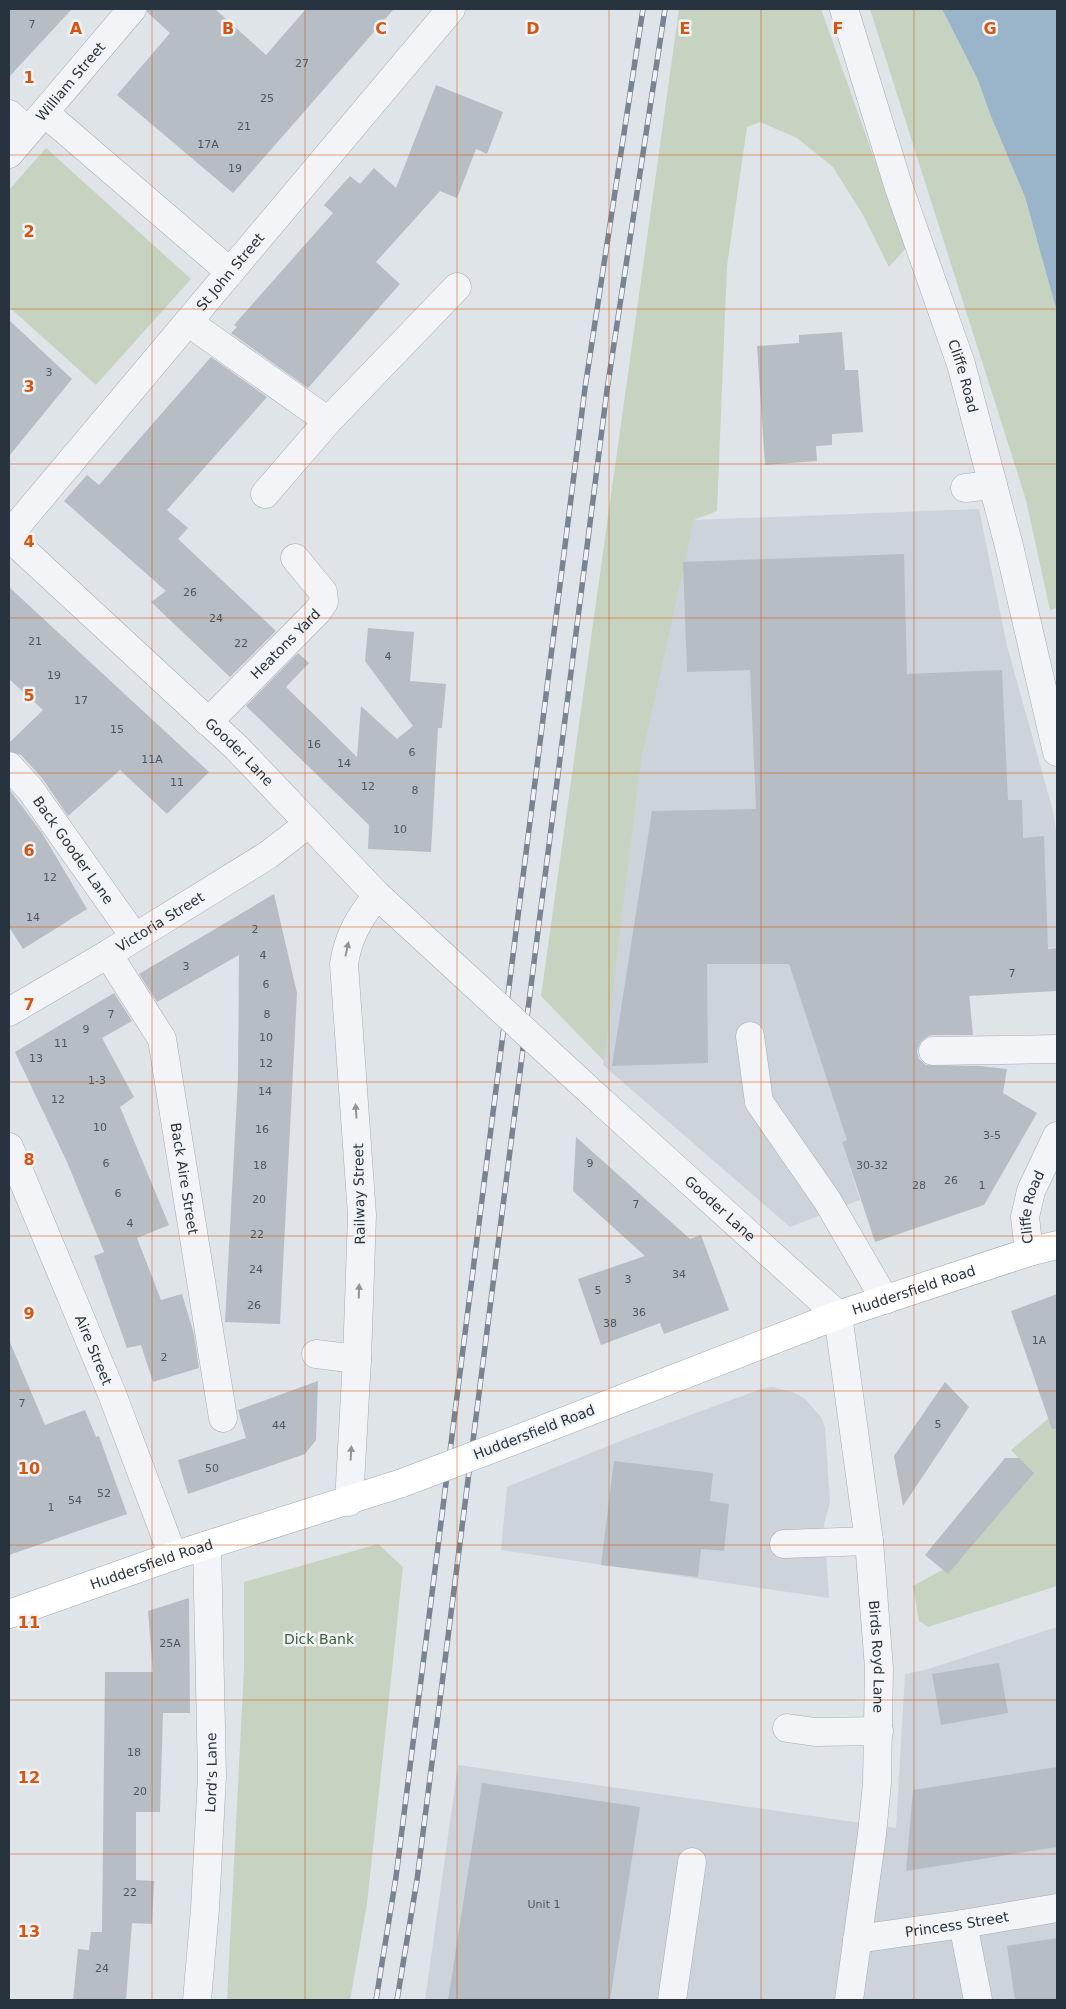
<svg xmlns="http://www.w3.org/2000/svg" width="1066" height="2009" viewBox="0 0 1066 2009" font-family="'DejaVu Sans',sans-serif">
	<rect width="100%" height="100%" fill="#dfe4e9"/>
	<path fill="#cdd3db" d="M 979,509 L 1007,646 L 1053,811 L 1057,838 L 1057,947 L 966,952 L 972,1025 L 897,1028 L 883,1129 L 842,1142 L 860,1200 L 790,1227 L 603,1065 L 642,756 L 683,562 L 694,520 Z
		M 772,1387 L 793,1392 L 805,1399 L 821,1417 L 825,1427 L 830,1503 L 824,1524 L 829,1598 L 501,1550 L 507,1487 L 628,1438 L 761,1389 Z
		M 1057,1627 L 1057,2000 L 425,2000 L 458,1765 L 896,1828 L 905,1674 L 925,1670 Z"/>
	<path fill="#c6d3c0" d="M 679,9 L 821,9 L 906,248 L 889,267 L 863,215 L 833,167 L 797,138 L 760,122 L 747,127 L 727,266 L 717,511 L 694,520 L 642,756 L 604,1061 L 541,996 Z
		M 870,9 L 942,9 L 978,80 L 990,114 L 1025,197 L 1057,312 L 1057,608 L 1050,610 L 1026,500 Z
		M 46,148 L 191,279 L 96,385 L 9,307 L 9,190 Z
		M 1057,1411 L 1057,1586 L 928,1627 L 919,1621 L 913,1586 L 960,1560 L 1033,1473 L 1011,1450 Z
		M 378,1544 L 403,1567 L 367,1904 L 350,2000 L 227,2000 L 244,1668 L 244,1582 Z"/>
	<path fill="#9ab4c9" d="M 942,9 L 1057,9 L 1057,312 L 1025,197 L 990,114 L 978,80 Z"/>
	<path fill="#b6bdc5" d="M 9,9 L 72,9 L 9,77 Z
		M 147,9 L 215,9 L 266,55 L 306,9 L 394,9 L 233,193 L 117,95 L 170,33 L 147,12 Z
		M 436,85 L 503,112 L 487,154 L 476,149 L 457,198 L 440,191 L 376,262 L 400,284 L 308,388 L 231,333 L 237,327 L 234,325 L 333,213 L 324,205 L 350,176 L 360,184 L 374,168 L 396,188 Z
		M 9,320 L 72,379 L 9,456 Z
		M 842,332 L 845,370 L 858,370 L 863,432 L 832,434 L 832,445 L 816,446 L 817,461 L 765,465 L 757,346 L 799,343 L 799,335 Z
		M 211,357 L 267,397 L 167,510 L 188,528 L 178,539 L 276,631 L 230,677 L 151,602 L 166,591 L 64,501 L 87,475 L 99,485 Z
		M 904,554 L 907,674 L 1002,670 L 1008,800 L 1022,800 L 1023,838 L 1044,836 L 1048,949 L 1057,948 L 1057,991 L 969,996 L 973,1035 L 932,1035 L 925,1038 L 920,1043 L 917,1051 L 919,1059 L 926,1065 L 980,1066 L 1007,1069 L 1003,1093 L 1037,1113 L 984,1205 L 875,1242 L 842,1142 L 847,1140 L 789,964 L 707,964 L 708,1063 L 612,1066 L 652,811 L 756,809 L 750,670 L 687,672 L 683,562 Z
		M 9,587 L 209,772 L 167,814 L 120,770 L 68,816 L 42,778 L 21,755 L 9,751 L 9,743 L 43,710 L 9,679 Z
		M 368,628 L 414,632 L 410,681 L 446,684 L 442,728 L 438,728 L 431,852 L 368,849 L 369,825 L 246,706 L 298,653 L 309,663 L 286,687 L 357,757 L 361,706 L 397,739 L 413,726 L 365,661 Z
		M 9,789 L 42,833 L 87,909 L 23,949 L 9,927 Z
		M 274,894 L 297,993 L 280,1324 L 225,1322 L 238,1078 L 239,955 L 157,1002 L 139,974 Z
		M 114,993 L 132,1021 L 102,1038 L 134,1097 L 120,1107 L 169,1225 L 137,1238 L 161,1300 L 182,1294 L 194,1334 L 199,1368 L 153,1382 L 141,1345 L 127,1348 L 94,1256 L 104,1252 L 67,1162 L 15,1052 Z
		M 576,1137 L 690,1239 L 701,1235 L 729,1310 L 664,1334 L 660,1323 L 601,1345 L 578,1279 L 645,1256 L 573,1191 Z
		M 1057,1294 L 1057,1429 L 1052,1429 L 1011,1311 Z
		M 9,1340 L 45,1425 L 85,1410 L 96,1437 L 99,1436 L 127,1514 L 9,1555 Z
		M 318,1381 L 316,1440 L 305,1454 L 188,1494 L 178,1460 L 246,1438 L 238,1410 Z
		M 945,1382 L 969,1407 L 903,1506 L 894,1456 Z
		M 1005,1458 L 1019,1458 L 1034,1473 L 948,1574 L 925,1555 Z
		M 614,1461 L 713,1473 L 710,1501 L 729,1504 L 724,1551 L 701,1549 L 698,1577 L 601,1565 Z
		M 189,1598 L 190,1713 L 163,1713 L 160,1812 L 136,1812 L 136,1880 L 154,1881 L 152,1924 L 132,1923 L 126,2000 L 73,2000 L 78,1949 L 89,1950 L 91,1932 L 102,1932 L 105,1672 L 153,1672 L 148,1611 Z
		M 999,1663 L 1008,1713 L 941,1725 L 932,1674 Z
		M 1057,1767 L 1057,1847 L 906,1871 L 913,1790 Z
		M 482,1783 L 640,1807 L 610,2000 L 448,2000 Z
		M 1057,1938 L 1057,2000 L 1015,2000 L 1007,1946 Z"/>
	<g fill="none" stroke-linecap="round" stroke-linejoin="round">
		<g stroke="#a4abb3" stroke-width="29">
			<g id="minor">
				<path id="s1" d="M 844,9 L 898,185 L 961,364 L 1009,546 L 1057,752"/>
				<path d="M 45,113 L 230,272"/>
				<path d="M 9,114 L 28,131"/>
				<path id="s2" d="M 9,154 L 132,9"/>
				<path d="M 188,322 L 328,421 L 457,287"/>
				<path d="M 965,488 L 993,485"/>
				<path d="M 265,494 L 328,421"/>
				<path id="s3" d="M 9,535 L 451,9"/>
				<path id="s4" d="M 9,537 L 237,748 L 377,895 L 464,975"/>
				<path id="s5" d="M 208,722 L 317,612 L 324,602 L 323,592 L 295,558"/>
				<path id="s6" d="M 9,766 L 30,789 L 134,936"/>
				<path id="s7" d="M 108,954 L 162,1039 L 223,1418"/>
				<path id="s8" d="M 9,1012 L 108,954 L 268,855 L 308,824"/>
				<path d="M 750,1036 L 759,1102 L 827,1200 L 885,1300"/>
				<path d="M 933,1051 L 1057,1049"/>
				<path id="s9" d="M 602,1102 L 838,1315 L 869,1541 L 879,1668 L 877,1783 L 872,1834 L 849,2000"/>
				<path id="s10" d="M 9,1147 L 112,1394 L 173,1556"/>
				<path id="s11" d="M 1029,1252 L 1025,1217 L 1031,1191 L 1057,1136"/>
				<path d="M 316,1354 L 357,1359"/>
				<path d="M 349,1502 L 357,1359 L 362,1215 L 344,964 C 348,936 360,917 377,895"/>
				<path d="M 784,1544 L 869,1541"/>
				<path d="M 787,1728 L 815,1732 L 879,1731"/>
				<path d="M 963,1924 L 978,2000"/>
				<path id="s12" d="M 857,1939 L 963,1924 L 1057,1908"/>
				<path id="s13" d="M 197,2000 L 205,1909 L 212,1776 L 207,1545"/>
				<path d="M 672,2000 L 692,1862"/>
			</g>
		</g>
		<g stroke="#9ea9b4" stroke-width="29">
			<g id="major">
				<path id="s14" d="M 544,1429 L 838,1315 L 1029,1252 L 1057,1245"/>
				<path id="s15" d="M 9,1614 L 173,1556 L 402,1483"/>
			</g>
		</g>
		<use href="#minor" stroke="#f2f4f7" stroke-width="28"/>
		<use href="#major" stroke="#fff" stroke-width="28"/>
		<g stroke="#788492" stroke-width="5.5">
			<path id="rail" d="M 376,2000 L 396,1877 L 585,388 L 643,9
				M 397,2000 L 417,1880 L 607,390 L 665,9"/>
		</g>
		<use href="#rail" stroke="#eff2f6" stroke-width="4" stroke-dasharray="11" stroke-linecap="butt"/>
		<g stroke="#a4abb3" stroke-width="29" stroke-linecap="butt">
			<path id="minor-bridge" d="M 464,975 L 602,1102"/>
		</g>
		<g stroke="#9ea9b4" stroke-width="29" stroke-linecap="butt">
			<path id="major-bridge" d="M 402,1483 L 544,1429"/>
		</g>
		<use href="#minor-bridge" stroke="#f2f4f7" stroke-width="28"/>
		<use href="#major-bridge" stroke="#fff" stroke-width="28"/>
	</g>
	<defs><path id="oneway-solid" d="M-6-.8H1V-3.2L6.5 0L1 3.2V.8H-6Z" transform="scale(1.25)"/></defs>
	<g fill="#8d949c">
		<use href="#oneway-solid" transform="translate(347 949) rotate(-78)"/>
		<use href="#oneway-solid" transform="translate(356 1111) rotate(-94)"/>
		<use href="#oneway-solid" transform="translate(359 1291) rotate(-88)"/>
		<use href="#oneway-solid" transform="translate(351 1453) rotate(-87)"/>
	</g>
	<path fill="none" stroke="#d55511" stroke-width="1" stroke-opacity="0.55" d="M 152,9 L 152,2000M 305,9 L 305,2000M 457,9 L 457,2000M 609,9 L 609,2000M 761,9 L 761,2000M 914,9 L 914,2000M 9,155 L 1057,155M 9,309 L 1057,309M 9,464 L 1057,464M 9,618 L 1057,618M 9,773 L 1057,773M 9,927 L 1057,927M 9,1082 L 1057,1082M 9,1236 L 1057,1236M 9,1391 L 1057,1391M 9,1545 L 1057,1545M 9,1700 L 1057,1700M 9,1854 L 1057,1854"/>
	<g text-anchor="middle" stroke-width="5" stroke-linejoin="round" paint-order="stroke">
		<g font-size="11" fill="#4c5661">
			<text x="32" y="28">7</text>
			<text x="302" y="67">27</text>
			<text x="267" y="102">25</text>
			<text x="244" y="130">21</text>
			<text x="208" y="148">17A</text>
			<text x="235" y="172">19</text>
			<text x="49" y="376">3</text>
			<text x="190" y="596">26</text>
			<text x="216" y="622">24</text>
			<text x="35" y="645">21</text>
			<text x="241" y="647">22</text>
			<text x="388" y="660">4</text>
			<text x="54" y="679">19</text>
			<text x="81" y="704">17</text>
			<text x="117" y="733">15</text>
			<text x="314" y="748">16</text>
			<text x="412" y="756">6</text>
			<text x="152" y="763">11A</text>
			<text x="344" y="767">14</text>
			<text x="177" y="786">11</text>
			<text x="368" y="790">12</text>
			<text x="415" y="794">8</text>
			<text x="400" y="833">10</text>
			<text x="50" y="881">12</text>
			<text x="33" y="921">14</text>
			<text x="255" y="933">2</text>
			<text x="263" y="959">4</text>
			<text x="186" y="970">3</text>
			<text x="1012" y="977">7</text>
			<text x="266" y="988">6</text>
			<text x="111" y="1018">7</text>
			<text x="267" y="1018">8</text>
			<text x="86" y="1033">9</text>
			<text x="266" y="1041">10</text>
			<text x="61" y="1047">11</text>
			<text x="36" y="1062">13</text>
			<text x="266" y="1067">12</text>
			<text x="97" y="1084">1-3</text>
			<text x="265" y="1095">14</text>
			<text x="58" y="1103">12</text>
			<text x="100" y="1131">10</text>
			<text x="262" y="1133">16</text>
			<text x="992" y="1139">3-5</text>
			<text x="106" y="1167">6</text>
			<text x="590" y="1167">9</text>
			<text x="260" y="1169">18</text>
			<text x="872" y="1169">30-32</text>
			<text x="951" y="1184">26</text>
			<text x="919" y="1189">28</text>
			<text x="982" y="1189">1</text>
			<text x="118" y="1197">6</text>
			<text x="259" y="1203">20</text>
			<text x="636" y="1208">7</text>
			<text x="130" y="1227">4</text>
			<text x="257" y="1238">22</text>
			<text x="256" y="1273">24</text>
			<text x="679" y="1278">34</text>
			<text x="628" y="1283">3</text>
			<text x="598" y="1294">5</text>
			<text x="254" y="1309">26</text>
			<text x="639" y="1316">36</text>
			<text x="610" y="1327">38</text>
			<text x="1039" y="1344">1A</text>
			<text x="164" y="1361">2</text>
			<text x="22" y="1407">7</text>
			<text x="938" y="1428">5</text>
			<text x="279" y="1429">44</text>
			<text x="212" y="1472">50</text>
			<text x="104" y="1497">52</text>
			<text x="75" y="1504">54</text>
			<text x="51" y="1511">1</text>
			<text x="170" y="1647">25A</text>
			<text x="134" y="1756">18</text>
			<text x="140" y="1795">20</text>
			<text x="130" y="1896">22</text>
			<text x="544" y="1908">Unit 1</text>
			<text x="102" y="1972">24</text>
		</g>
		<g font-size="14" fill="#283340" stroke="#eff2f6">
			<text dy="5" stroke="none"><textPath href="#s2" startOffset="95">William Street</textPath></text>
			<text dy="5" stroke="none"><textPath href="#s3" startOffset="344">St John Street</textPath></text>
			<text dy="5" stroke="none"><textPath href="#s1" startOffset="386">Cliffe Road</textPath></text>
			<text dy="5" stroke="none"><textPath href="#s5" startOffset="110">Heatons Yard</textPath></text>
			<text dy="5" stroke="none"><textPath href="#s4" startOffset="315">Gooder Lane</textPath></text>
			<text dy="5" stroke="none"><textPath href="#s6" startOffset="106">Back Gooder Lane</textPath></text>
			<text dy="5" stroke="none"><textPath href="#s8" startOffset="176">Victoria Street</textPath></text>
			<text dy="5" stroke="none"><textPath href="#s7" startOffset="242">Back Aire Street</textPath></text>
			<text transform="translate(359 1194) rotate(-91)" y="5">Railway Street</text>
			<text dy="5" stroke="none"><textPath href="#s11" startOffset="46">Cliffe Road</textPath></text>
			<text dy="5" stroke="none"><textPath href="#s9" startOffset="159">Gooder Lane</textPath></text>
			<text dy="5" stroke="none"><textPath href="#s14" startOffset="395">Huddersfield Road</textPath></text>
			<text dy="5" stroke="none"><textPath href="#s10" startOffset="220">Aire Street</textPath></text>
			<text transform="translate(534 1432) rotate(-21)" y="5">Huddersfield Road</text>
			<text dy="5" stroke="none"><textPath href="#s15" startOffset="151">Huddersfield Road</textPath></text>
			<text dy="5" stroke="none"><textPath href="#s9" startOffset="662">Birds Royd Lane</textPath></text>
			<text dy="5" stroke="none"><textPath href="#s13" startOffset="228">Lord's Lane</textPath></text>
			<text dy="5" stroke="none"><textPath href="#s12" startOffset="101">Princess Street</textPath></text>
		</g>
		<g font-size="14" fill="#3f5c35" stroke="#eff2f6">
			<text x="319" y="1644">Dick Bank</text>
		</g>
	</g>
	<g font-size="16" text-anchor="middle" font-weight="bold" fill="#d55511" stroke="#eff2f6" stroke-width="5" stroke-linejoin="round" paint-order="stroke">
		<text x="76" y="34">A</text>
		<text x="228" y="34">B</text>
		<text x="381" y="34">C</text>
		<text x="533" y="34">D</text>
		<text x="685" y="34">E</text>
		<text x="838" y="34">F</text>
		<text x="990" y="34">G</text>
		<text x="29" y="83">1</text>
		<text x="29" y="237">2</text>
		<text x="29" y="392">3</text>
		<text x="29" y="547">4</text>
		<text x="29" y="701">5</text>
		<text x="29" y="856">6</text>
		<text x="29" y="1010">7</text>
		<text x="29" y="1165">8</text>
		<text x="29" y="1319">9</text>
		<text x="29" y="1474">10</text>
		<text x="29" y="1628">11</text>
		<text x="29" y="1783">12</text>
		<text x="29" y="1937">13</text>
	</g>
	<rect width="1066" height="2009" fill="none" stroke="#283340" stroke-width="20"/>
</svg>
